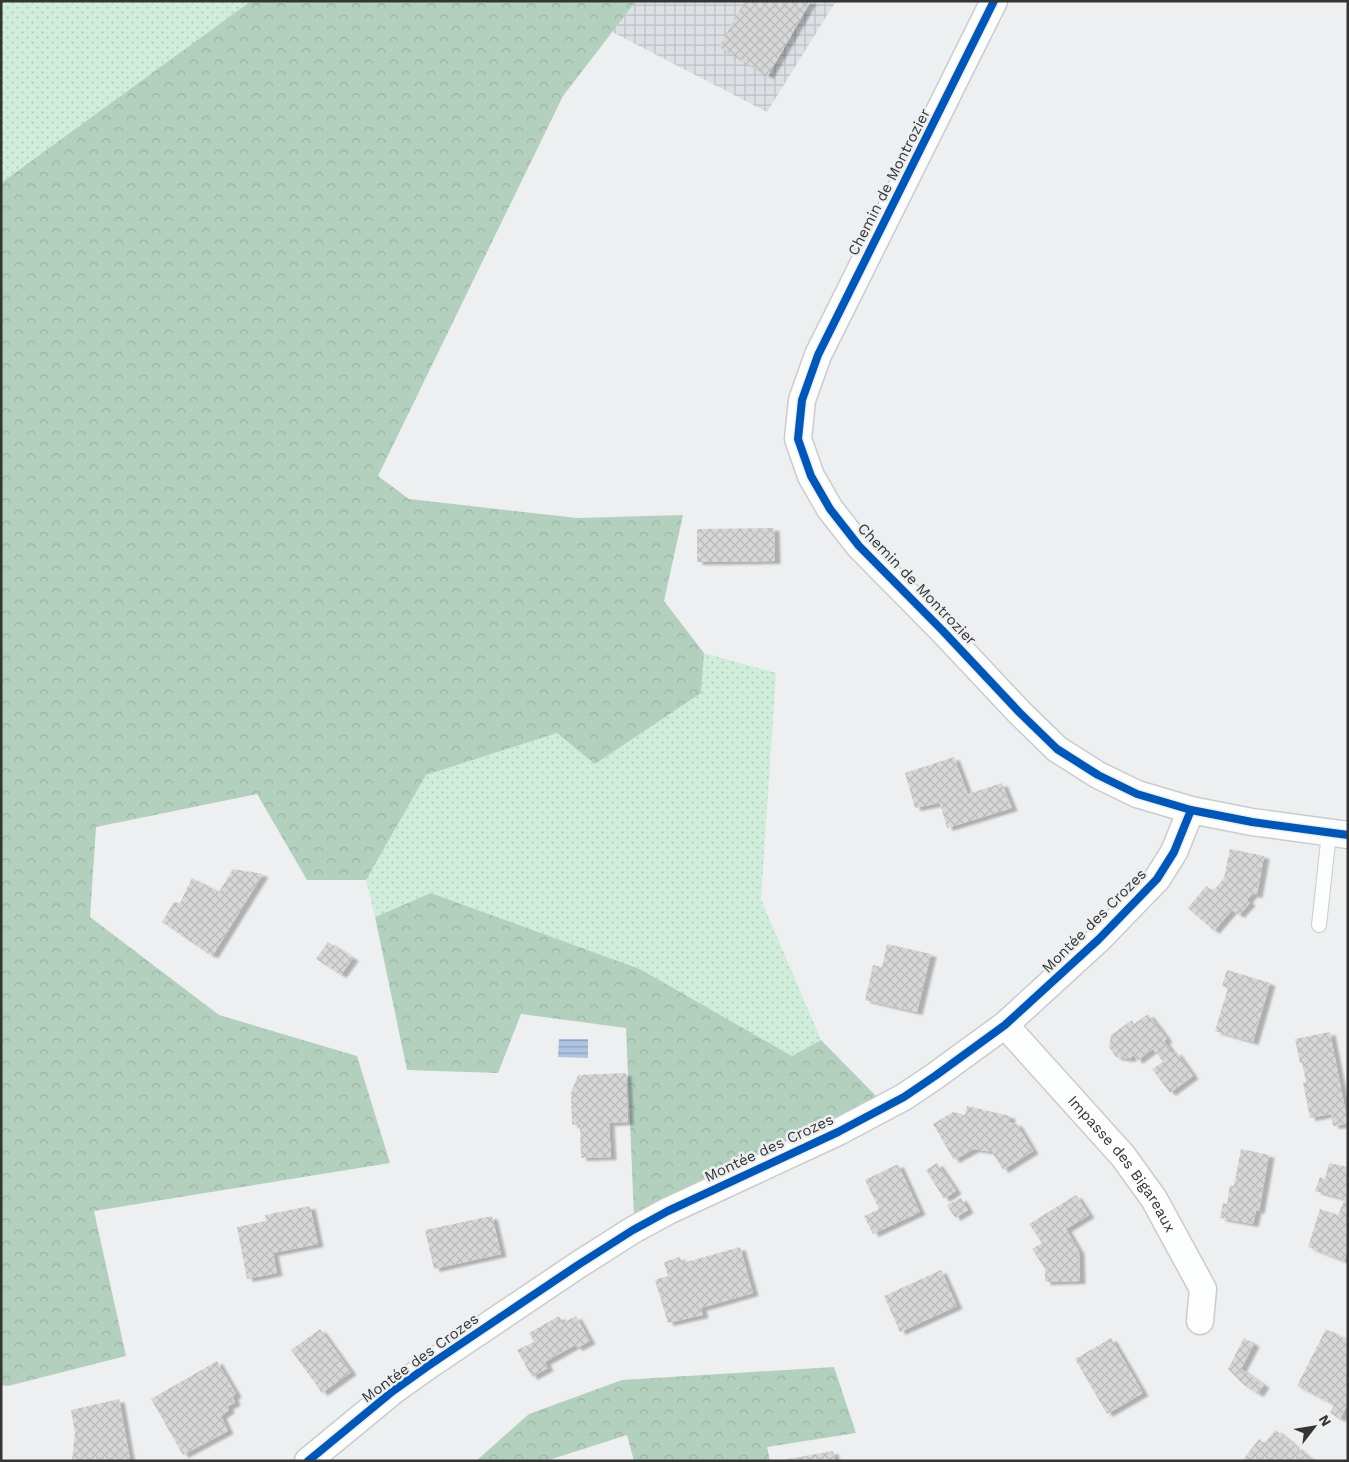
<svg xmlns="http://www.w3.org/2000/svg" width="1349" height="1462" viewBox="0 0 1349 1462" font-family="'Work Sans',sans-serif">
	<defs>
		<pattern id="industrial-grid" width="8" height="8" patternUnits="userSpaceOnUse" patternTransform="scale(1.25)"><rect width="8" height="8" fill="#dce0e5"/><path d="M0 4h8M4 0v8" fill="none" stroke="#bdc1c5"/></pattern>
		<pattern id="grass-dots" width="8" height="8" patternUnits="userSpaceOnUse" patternTransform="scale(1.25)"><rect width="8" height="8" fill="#d0eddb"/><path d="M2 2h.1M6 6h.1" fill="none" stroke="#b3ccbd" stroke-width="1.8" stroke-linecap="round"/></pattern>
		<pattern id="forest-crowns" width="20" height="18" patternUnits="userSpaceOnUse" patternTransform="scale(1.25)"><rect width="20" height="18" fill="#b3d0be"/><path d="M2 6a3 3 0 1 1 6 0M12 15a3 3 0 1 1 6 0" fill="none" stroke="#9bb3a4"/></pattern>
		<pattern id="water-rules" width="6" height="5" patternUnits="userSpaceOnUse" patternTransform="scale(1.25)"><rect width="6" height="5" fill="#afc3e3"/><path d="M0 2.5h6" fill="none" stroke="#8f9fb9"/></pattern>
		<pattern id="building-cross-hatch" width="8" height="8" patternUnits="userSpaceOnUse" patternTransform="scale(1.25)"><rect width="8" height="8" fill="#d7d7d8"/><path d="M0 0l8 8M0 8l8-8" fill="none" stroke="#b9b9ba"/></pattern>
		<filter id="shadow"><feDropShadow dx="5.5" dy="3" stdDeviation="1" flood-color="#0004"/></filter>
	</defs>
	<rect width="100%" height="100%" fill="#eeeff0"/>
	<path fill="url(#industrial-grid)" d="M 636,1 L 836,1 L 767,112 L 612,32 Z"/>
	<path fill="url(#grass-dots)" d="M 1,1 L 251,1 L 1,183 Z
		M 704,653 L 776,673 L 761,899 L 821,1040 L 792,1056 L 640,969 L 431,893 L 375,917 L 366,880 L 426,775 L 557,733 L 701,693 Z"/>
	<path fill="url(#forest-crowns)" d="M 251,1 L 636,1 L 563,96 L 378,476 L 409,499 L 577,518 L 683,515 L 664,601 L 704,653 L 701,693 L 595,764 L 557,733 L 426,775 L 366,880 L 307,880 L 257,794 L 96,827 L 90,917 L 219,1015 L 357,1056 L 390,1163 L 94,1211 L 126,1356 L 8,1386 L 1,1385 L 1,183 Z
		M 431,893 L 640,969 L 792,1056 L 821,1040 L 878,1098 L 634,1217 L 626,1028 L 521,1014 L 498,1073 L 407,1070 L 375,917 Z
		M 834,1367 L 856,1433 L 767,1447 L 770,1461 L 634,1461 L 627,1435 L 546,1461 L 476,1461 L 529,1414 L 622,1380 Z"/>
	<path fill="url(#water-rules)" d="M 559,1039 L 588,1039 L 588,1058 L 558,1057 Z"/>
	<path fill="url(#building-cross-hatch)" filter="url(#shadow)" d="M 745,1 L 811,1 L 768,76 L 719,47 Z
		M 774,528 L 775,561 L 697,562 L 697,529 Z
		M 954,757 L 968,794 L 1002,783 L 1012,808 L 947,828 L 940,803 L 915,808 L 905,773 Z
		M 1230,849 L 1264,856 L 1257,895 L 1252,894 L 1247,900 L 1250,903 L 1239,915 L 1232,910 L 1214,931 L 1188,908 L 1206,886 L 1213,891 L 1224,878 Z
		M 233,869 L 263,874 L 213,955 L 209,954 L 162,922 L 174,902 L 180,903 L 192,878 L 219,892 Z
		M 328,942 L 353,958 L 341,975 L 316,959 Z
		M 887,944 L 931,954 L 917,1012 L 865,1000 L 873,965 L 882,967 Z
		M 1227,970 L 1270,983 L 1253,1042 L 1215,1031 L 1228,988 L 1222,986 Z
		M 1148,1014 L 1167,1039 L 1164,1041 L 1173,1054 L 1176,1052 L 1193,1076 L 1170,1093 L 1152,1069 L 1163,1062 L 1153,1049 L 1137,1061 L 1134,1055 L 1129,1059 L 1116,1057 L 1109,1047 L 1111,1035 L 1132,1020 L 1134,1024 Z
		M 1330,1032 L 1348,1124 L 1333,1126 L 1331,1114 L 1310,1118 L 1303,1083 L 1306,1082 L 1302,1063 L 1300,1063 L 1295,1039 Z
		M 626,1073 L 628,1122 L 609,1123 L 611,1157 L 581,1158 L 580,1124 L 572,1125 L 571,1093 L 578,1075 Z
		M 967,1106 L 1010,1116 L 1009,1122 L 1017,1124 L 1033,1151 L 1003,1170 L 992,1152 L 974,1149 L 954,1160 L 933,1124 L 953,1112 L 965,1115 Z
		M 1241,1149 L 1269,1155 L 1259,1211 L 1256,1210 L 1253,1224 L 1220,1218 L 1223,1203 L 1227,1204 L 1230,1185 L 1234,1186 Z
		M 937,1163 L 956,1191 L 944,1199 L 926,1170 Z
		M 1329,1163 L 1348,1167 L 1348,1249 L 1344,1261 L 1308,1247 L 1320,1209 L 1338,1215 L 1345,1199 L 1315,1191 L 1320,1177 L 1325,1179 Z
		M 898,1164 L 920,1212 L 873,1234 L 864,1216 L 879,1209 L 865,1180 Z
		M 1076,1195 L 1089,1215 L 1066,1229 L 1079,1251 L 1080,1281 L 1045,1282 L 1045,1269 L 1032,1249 L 1042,1243 L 1029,1224 Z
		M 961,1198 L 968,1210 L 955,1218 L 947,1205 Z
		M 310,1206 L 318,1244 L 273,1253 L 277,1273 L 247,1279 L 237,1227 L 266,1221 L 265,1215 Z
		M 492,1216 L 501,1254 L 434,1269 L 425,1230 Z
		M 740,1247 L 753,1293 L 701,1308 L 703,1315 L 668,1323 L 655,1280 L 668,1276 L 664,1262 L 679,1257 L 683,1263 Z
		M 941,1270 L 957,1306 L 900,1332 L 884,1296 Z
		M 559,1316 L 563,1323 L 576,1316 L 590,1341 L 577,1348 L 575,1345 L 545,1362 L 548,1368 L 532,1377 L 517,1350 L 534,1342 L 529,1333 Z
		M 320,1329 L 351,1372 L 322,1393 L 291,1350 Z
		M 1326,1329 L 1348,1340 L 1348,1404 L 1340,1419 L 1330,1413 L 1334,1405 L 1297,1386 Z
		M 1111,1338 L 1143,1393 L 1107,1414 L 1075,1359 Z
		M 1244,1338 L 1254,1344 L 1241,1369 L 1264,1385 L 1258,1394 L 1244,1385 L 1228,1369 Z
		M 217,1361 L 236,1394 L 233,1397 L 235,1403 L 228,1406 L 229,1410 L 221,1416 L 228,1431 L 183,1455 L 151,1399 Z
		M 119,1399 L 130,1460 L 72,1461 L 75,1432 L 71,1410 Z
		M 1276,1430 L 1313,1461 L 1242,1461 L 1259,1439 L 1264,1443 Z
		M 833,1451 L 835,1461 L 782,1461 L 782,1460 Z"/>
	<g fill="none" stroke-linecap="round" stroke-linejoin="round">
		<g stroke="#cbcbcc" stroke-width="16">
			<path id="lane" d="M 1319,925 L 1329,833"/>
		</g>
		<g stroke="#cbcbcc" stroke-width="29">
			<g id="street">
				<path d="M 994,1 L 818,355 L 802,400 L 798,439 L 811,476 L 830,509 L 859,546 L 942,630 L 1020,713 L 1057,749 L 1098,775 L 1137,794 L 1191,810 L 1252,822 L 1348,835"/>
				<path id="s1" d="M 1005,1025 L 1123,1156 L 1154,1199 L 1203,1289 L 1200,1321"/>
				<path d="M 308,1461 L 393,1391 L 428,1366 L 578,1265 L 633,1230 L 668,1211 L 838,1132 L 904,1097 L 935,1076 L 1005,1025 L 1099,939 L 1157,879 L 1174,852 L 1191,810"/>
			</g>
		</g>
		<use href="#lane" stroke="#fcfdfd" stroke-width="14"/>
		<use href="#street" stroke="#fcfdfd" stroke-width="26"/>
		<g stroke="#edeff1" stroke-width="11">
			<path id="cycleway" d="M 994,1 L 818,355 L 802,400 L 798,439 L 811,476 L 830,509 L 859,546 L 942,630 L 1020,713 L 1057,749 L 1098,775 L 1137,794 L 1191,810 L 1252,822 L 1348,835
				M 308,1461 L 393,1391 L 428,1366 L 578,1265 L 633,1230 L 668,1211 L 838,1132 L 904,1097 L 935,1076 L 1005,1025 L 1099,939 L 1157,879 L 1174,852 L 1191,810"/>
		</g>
		<use href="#cycleway" stroke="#0057b8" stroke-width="8"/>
	</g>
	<g text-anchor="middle" stroke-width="5" stroke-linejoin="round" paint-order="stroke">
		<g font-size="15" fill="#343435" stroke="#edeff1">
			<text transform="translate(889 182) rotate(-63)" y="5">Chemin de Montrozier</text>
			<text transform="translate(917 584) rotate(46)" y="5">Chemin de Montrozier</text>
			<text transform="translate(1094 921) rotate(-45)" y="5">Montée des Crozes</text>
			<text transform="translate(769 1148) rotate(-25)" y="5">Montée des Crozes</text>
			<text dy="5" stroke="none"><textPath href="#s1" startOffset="182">Impasse des Bigareaux</textPath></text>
			<text transform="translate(420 1358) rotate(-36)" y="5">Montée des Crozes</text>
		</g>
	</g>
	<rect width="1349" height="1462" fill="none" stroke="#343435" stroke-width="5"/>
	<g transform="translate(1314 1427) rotate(59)" stroke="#edeff1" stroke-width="4" paint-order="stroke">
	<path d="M0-4L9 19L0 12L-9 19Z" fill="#343435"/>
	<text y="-8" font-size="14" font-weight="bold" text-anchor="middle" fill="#343435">N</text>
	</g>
</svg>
